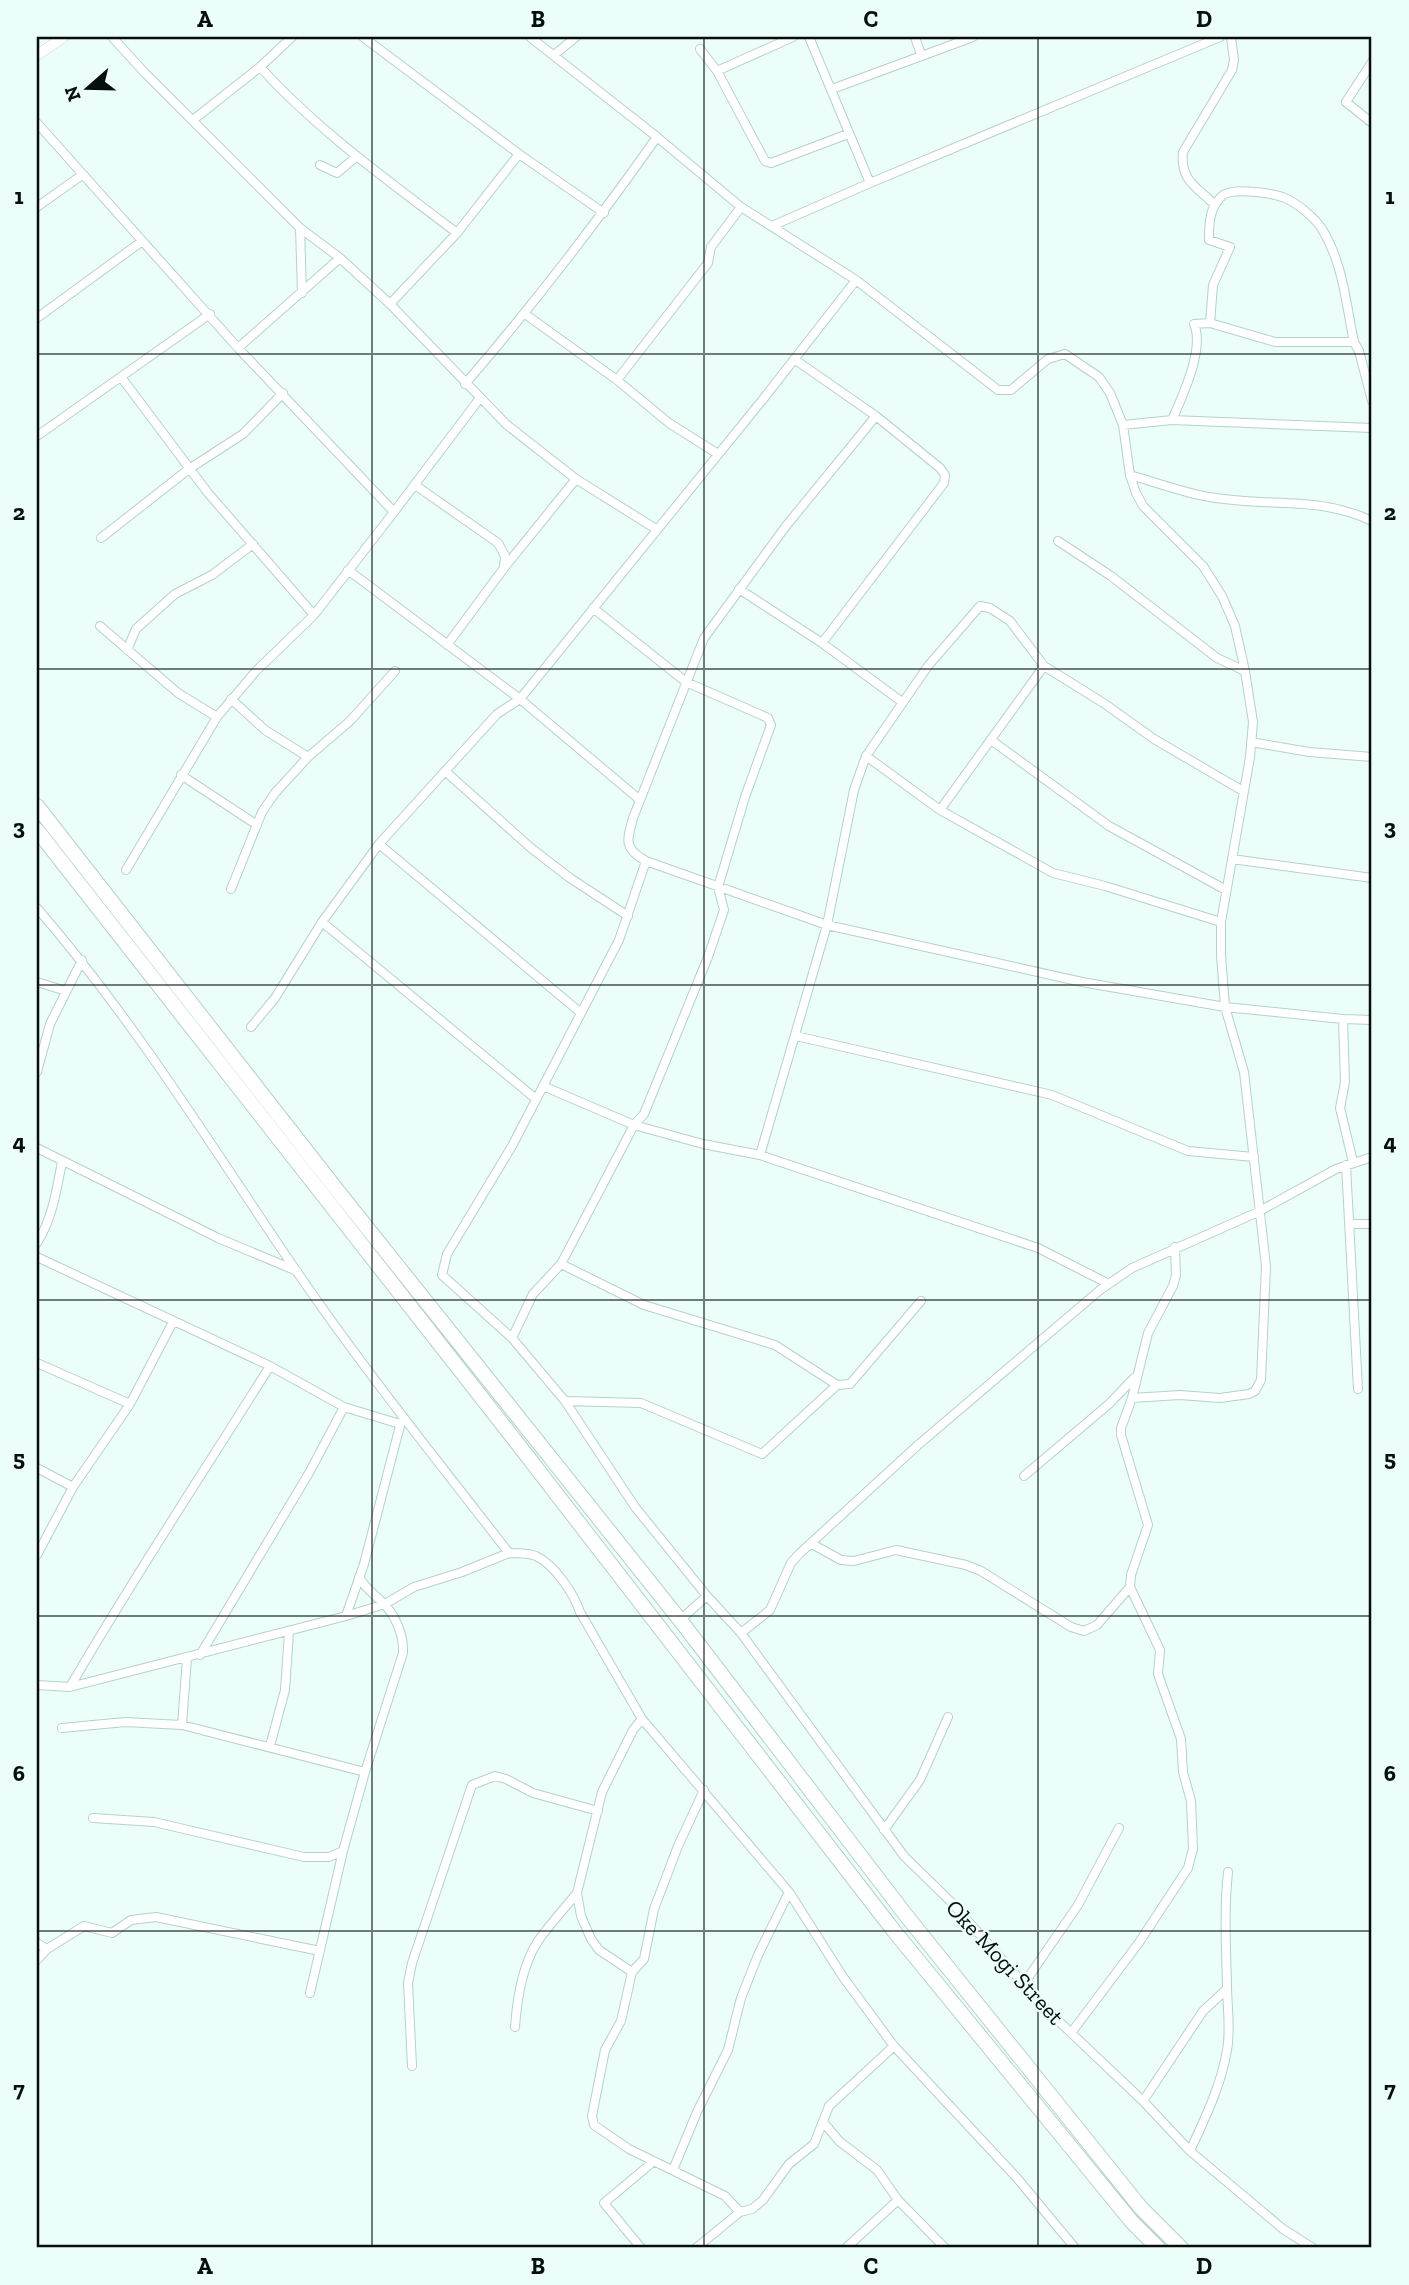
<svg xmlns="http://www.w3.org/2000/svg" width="1409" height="2285" viewBox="0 0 1409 2285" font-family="'Zilla Slab',serif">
	<rect width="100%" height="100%" fill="#ecfefa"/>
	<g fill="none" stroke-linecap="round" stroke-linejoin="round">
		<g stroke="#b4d1cb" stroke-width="10">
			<path id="minor" d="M 112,37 L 144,72 L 300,228 L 340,258 L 390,304 L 507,425 L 576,479 L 656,529
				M 363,37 L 519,154 L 604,213
				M 530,37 L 657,137 L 741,207 L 856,280 L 998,390 L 1011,390 L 1048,359 L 1065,354 L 1099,377 L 1110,393 L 1123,425 L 1130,475 L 1136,493 L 1143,506 L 1203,566 L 1222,596 L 1235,626 L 1245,671 L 1253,722 L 1250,757 L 1221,922 L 1221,955 L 1225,1007 L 1244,1072 L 1266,1266 L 1261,1380 L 1255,1391 L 1249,1394 L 1220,1398 L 1180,1395 L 1132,1398
				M 809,37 L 870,183
				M 915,37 L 921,55
				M 700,49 L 717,71 L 765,161 L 771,163 L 848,134
				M 554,55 L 576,37
				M 1372,62 L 1346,102 L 1372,123
				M 260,67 C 318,131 389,181 457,233
				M 717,71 L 793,37
				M 832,89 L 973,37
				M 193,120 L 260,67 L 292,37
				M 37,123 L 238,348 L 394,512 L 314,615 L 256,671 L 217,717 L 126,870
				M 320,165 L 337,173 L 356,157
				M 1215,205 C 1196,186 1180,181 1183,152 L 1232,70 L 1234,60 L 1231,37
				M 37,207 L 82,175
				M 772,226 L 870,183 L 1220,37
				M 300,228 L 302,293
				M 390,304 L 457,233 L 519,154
				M 525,314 L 617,380 L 669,423 L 718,454
				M 37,318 L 141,242
				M 1210,323 L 1213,285 L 1230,247 L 1209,240 C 1209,224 1209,208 1222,196 C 1231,187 1273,193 1285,198 C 1297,203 1315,218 1322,229 C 1343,263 1346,304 1354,342 L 1359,351 L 1372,401
				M 238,348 L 340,258
				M 794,359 L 876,416 L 940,468 L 945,475 L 944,483 L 822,643
				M 121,377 L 208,493 L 314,615
				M 617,380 L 708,263 L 711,247 L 741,207
				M 465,384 C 534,304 597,222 657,137
				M 876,416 L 786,526 L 704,638 L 633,818 C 627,841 623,848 646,861 L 827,925 L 1082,982 L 1225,1007 L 1343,1019 L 1372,1020
				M 1172,420 C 1182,397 1205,349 1194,324 L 1210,323 L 1275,342 L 1354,342
				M 1123,425 L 1172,420 L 1372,428
				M 37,436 L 210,314
				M 1130,475 C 1161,484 1193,496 1224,499 C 1277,506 1321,497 1372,521
				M 415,485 L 498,543 L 505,556 L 504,568 L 447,645
				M 394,512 L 480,398
				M 101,538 L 189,469 L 243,434 L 283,393
				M 1058,541 L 1111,576 L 1217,658 L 1245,671
				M 504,568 L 576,479
				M 348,570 L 520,699 L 640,800
				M 739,589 L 822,643 L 902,702
				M 593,608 L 686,682 L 759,714 L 768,718 L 771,725 L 745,797 L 718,887 L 724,910 L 708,957 L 644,1114 L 634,1125 L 561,1264 L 644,1305 L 775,1345 L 837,1385
				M 100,626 L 178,693 L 217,717
				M 127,650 L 136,629 L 175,594 L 212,575 L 253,544
				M 231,699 L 265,730 L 308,757
				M 991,740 L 1109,826 L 1226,890
				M 1251,742 L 1309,752 L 1372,757
				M 866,756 L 940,810 L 1053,873 L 1105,886 L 1221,922
				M 445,771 L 531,848 L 570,878 L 628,916
				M 181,775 L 257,825
				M 940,810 L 1044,666
				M 379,844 L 581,1013
				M 1232,859 L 1372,878
				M 646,861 L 619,940 L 512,1146 L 447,1254 L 442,1275 L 512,1338 L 565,1401 L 635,1507 L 707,1596 L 741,1633 L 904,1856 L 951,1902 L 1047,2010 L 1143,2101 L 1190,2151 L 1283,2229 L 1313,2248
				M 231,889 L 262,812 L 275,793 L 308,757 L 350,721 L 395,671
				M 37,908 C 134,1020 212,1147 295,1269 C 362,1367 436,1459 509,1553 C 517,1553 529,1553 536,1556 C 555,1565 574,1594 580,1612 L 642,1719 L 789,1892 L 843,1977 L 894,2046 L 1017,2178 L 1075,2248
				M 322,922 L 536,1099
				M 37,982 L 66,991
				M 1343,1019 L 1345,1082 L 1340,1108 L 1353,1162
				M 251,1027 L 275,998 L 322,922 L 379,844 L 497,714 L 520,699 L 764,398 L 856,280
				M 796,1036 L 1052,1095 L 1188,1151 L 1254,1157
				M 37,1072 L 50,1024 L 82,960
				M 543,1086 L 634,1125 L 703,1144 L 760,1155 L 1038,1248 L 1109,1284
				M 37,1148 L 218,1238 L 297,1271
				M 760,1155 L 827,925 L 854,790 L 866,756 L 928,666 L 980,606 L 990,608 L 1010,621 L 1044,666 L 1105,704 L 1154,739 L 1243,791
				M 1346,1165 L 1358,1389
				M 1350,1224 L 1372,1224
				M 37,1243 C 53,1217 56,1192 62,1162
				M 37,1257 L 270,1366 L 344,1407 L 400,1424
				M 512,1338 L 533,1294 L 561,1264
				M 37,1363 L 130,1404
				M 565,1401 L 641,1403 L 762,1454 L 837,1385 L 850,1384 L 921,1301
				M 37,1468 L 73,1487
				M 1024,1476 L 1109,1404 L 1134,1378
				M 812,1544 L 841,1560 L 854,1561 L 896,1550 L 966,1565 L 981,1571 L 1071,1627 L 1084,1631 L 1097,1625 L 1130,1587
				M 37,1555 L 73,1487 L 130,1404 L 173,1322
				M 346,1616 L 364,1564 L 401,1422
				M 680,1620 L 707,1596
				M 741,1633 L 770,1610 L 791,1563 L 799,1554 L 918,1445 L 1100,1290 L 1132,1268 L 1258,1212 L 1336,1169 L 1372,1157
				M 200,1655 L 309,1473 L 344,1407
				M 37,1685 L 70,1687 L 346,1616 L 385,1604 L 414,1587 L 462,1572 L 509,1553
				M 70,1687 C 133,1578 203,1473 270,1366
				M 182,1725 L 187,1658
				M 62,1728 L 125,1722 L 182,1725 L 365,1772
				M 270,1746 L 285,1690 L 289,1632
				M 704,1790 L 678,1846 L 654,1909 L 644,1959 L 632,1972 L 621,2021 L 605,2050 L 592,2116 L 594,2125 L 629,2149 L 725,2196 L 740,2212
				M 93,1818 L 154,1822 L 304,1857 L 329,1857 L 343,1851
				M 884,1830 L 920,1780 L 948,1717
				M 37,1943 L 47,1949
				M 37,1960 L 47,1949 L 84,1926 L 112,1933 L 131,1920 L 156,1917 L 320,1951
				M 632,1972 L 599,1950 L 591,1939 L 581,1916 L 577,1893 L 602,1792 L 633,1730 L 642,1719
				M 1023,1985 L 1078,1905 L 1119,1828
				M 310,1993 L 343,1851 L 365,1772 L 403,1653 C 404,1635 395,1614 382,1602 C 373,1593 365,1588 359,1577
				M 515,2027 C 517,1999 523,1964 538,1941 C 550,1924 564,1909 577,1893
				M 1071,2033 L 1138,1944 L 1188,1868 L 1193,1849 L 1191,1801 L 1183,1772 L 1181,1739 L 1158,1674 L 1160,1650 L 1130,1587 L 1131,1575 L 1148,1525 L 1121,1435 L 1121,1428 L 1132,1398 L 1148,1333 L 1173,1286 L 1176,1275 L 1175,1247
				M 412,2066 L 408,1983 L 412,1963 L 472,1785 L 495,1776 L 506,1779 L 533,1793 L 598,1811
				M 1143,2101 L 1203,2011 L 1227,1989
				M 824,2123 L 839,2141 L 877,2170 L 898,2200 L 945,2248
				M 1190,2151 C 1205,2118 1221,2086 1227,2050 C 1231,2028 1227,2007 1227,1985 C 1226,1948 1224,1909 1228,1872
				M 673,2170 L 697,2112 L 728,2050 L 741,1998 L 758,1955 L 789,1892
				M 641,2248 L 604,2203 L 654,2161
				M 696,2248 L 740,2212 L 752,2209 L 763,2200 L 789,2164 L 814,2144 L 829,2106 L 894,2046
				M 846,2248 L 898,2200"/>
		</g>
		<g stroke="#b4d1cb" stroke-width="11">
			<path id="tertiary" d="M 37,55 L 64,37"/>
		</g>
		<g stroke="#b4d1cb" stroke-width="16">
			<path id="motorway" d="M 37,806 L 337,1190 L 680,1620 L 905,1914 L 1141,2208 L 1181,2248
				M 37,830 L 514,1439 L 894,1931 L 1132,2222 L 1158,2248"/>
		</g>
		<use href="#minor" stroke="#fff" stroke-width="8"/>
		<use href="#tertiary" stroke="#fff" stroke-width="10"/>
		<use href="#motorway" stroke="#fff" stroke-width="14"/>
	</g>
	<path fill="none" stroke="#060f0e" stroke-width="2" stroke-opacity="0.55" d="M 372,37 L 372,2248M 704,37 L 704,2248M 1038,37 L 1038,2248M 37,354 L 1372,354M 37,669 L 1372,669M 37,985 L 1372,985M 37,1300 L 1372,1300M 37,1616 L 1372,1616M 37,1931 L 1372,1931"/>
	<g text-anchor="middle" stroke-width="5" stroke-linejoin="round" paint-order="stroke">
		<g font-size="23" fill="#060f0e" stroke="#ecfefa">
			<text transform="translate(1005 1962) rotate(47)" y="8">Oke Mogi Street</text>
		</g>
	</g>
	<rect width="1409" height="2285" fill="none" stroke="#ecfefa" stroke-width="77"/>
	<g transform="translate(88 88) rotate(250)" stroke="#ecfefa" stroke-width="5" paint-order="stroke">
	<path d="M0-5L12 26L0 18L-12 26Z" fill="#060f0e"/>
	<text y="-10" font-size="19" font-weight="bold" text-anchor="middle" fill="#060f0e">N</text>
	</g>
	<rect x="38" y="38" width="1332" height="2208" fill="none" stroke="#060f0e" stroke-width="2.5"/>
	<g font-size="23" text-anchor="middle" font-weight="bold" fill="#060f0e">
		<text x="205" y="27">A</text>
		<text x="538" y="27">B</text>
		<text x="871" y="27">C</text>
		<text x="1204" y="27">D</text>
		<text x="19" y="204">1</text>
		<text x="1390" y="204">1</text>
		<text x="19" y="520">2</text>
		<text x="1390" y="520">2</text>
		<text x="19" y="835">3</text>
		<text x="1390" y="835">3</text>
		<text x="19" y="1150">4</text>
		<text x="1390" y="1150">4</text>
		<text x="19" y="1466">5</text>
		<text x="1390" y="1466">5</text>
		<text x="19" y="1781">6</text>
		<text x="1390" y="1781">6</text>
		<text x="19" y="2097">7</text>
		<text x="1390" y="2097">7</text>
		<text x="205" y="2274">A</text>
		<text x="538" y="2274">B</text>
		<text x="871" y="2274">C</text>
		<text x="1204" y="2274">D</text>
	</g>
</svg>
